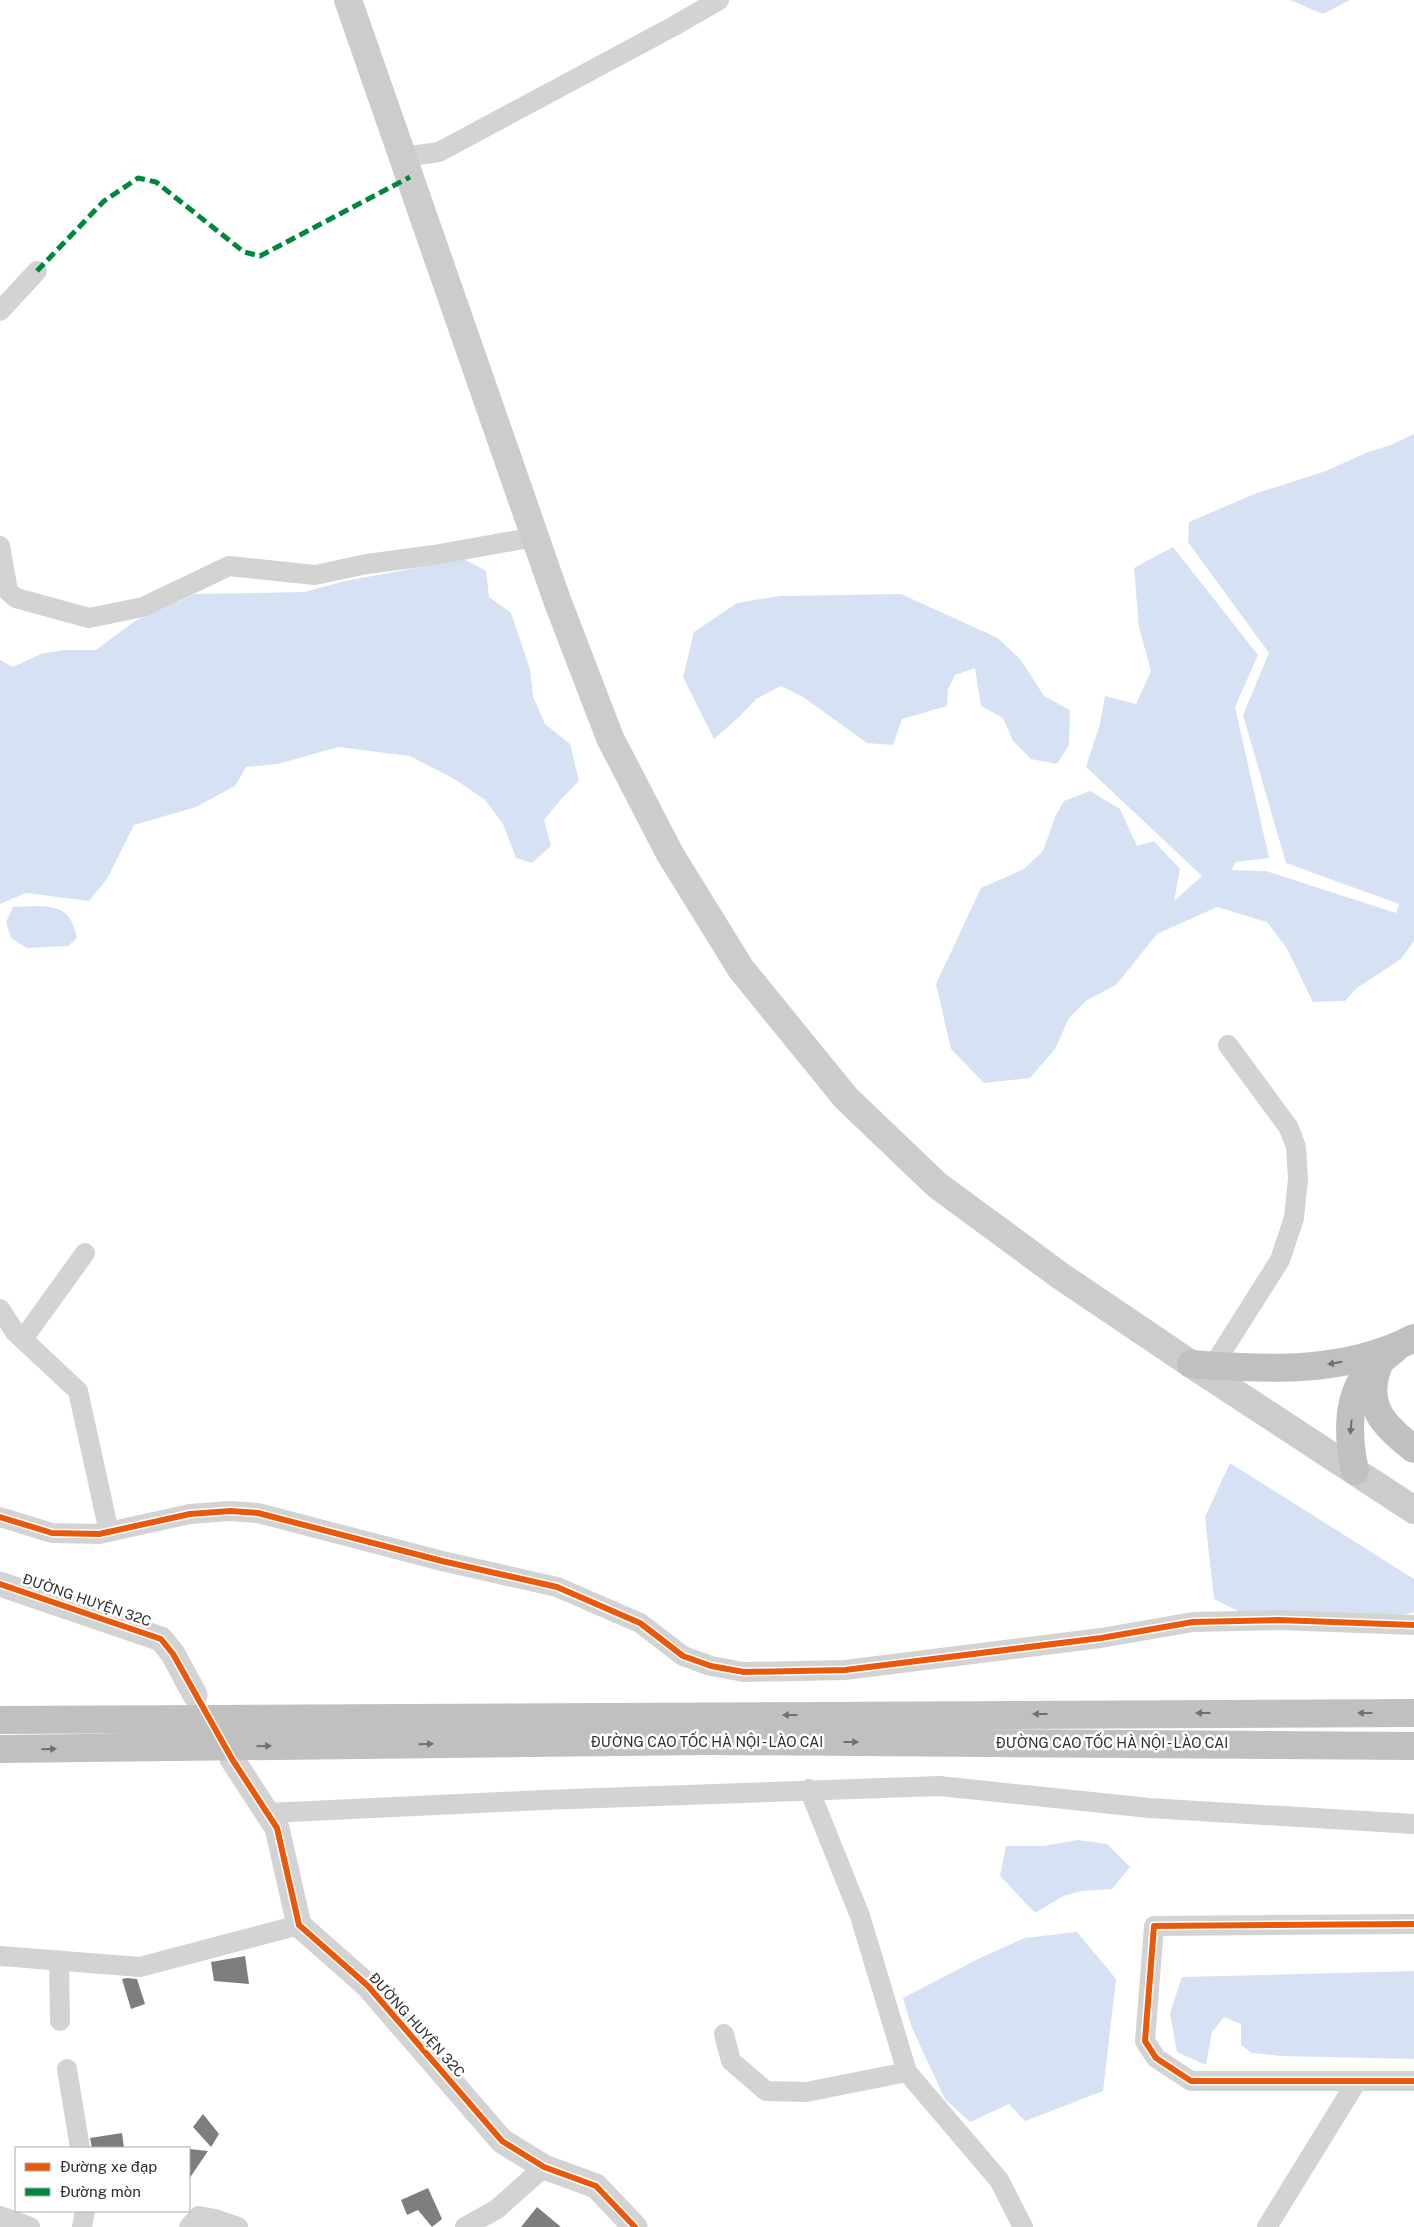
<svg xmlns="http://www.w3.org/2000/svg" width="1414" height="2227" viewBox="0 0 1414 2227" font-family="'Public Sans',sans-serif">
	<rect width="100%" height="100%" fill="#fff"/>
	<path fill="#d6e2f3" d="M 1290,0 L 1350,0 L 1323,14 Z
		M 1414,434 L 1414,941 L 1401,959 L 1357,988 L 1345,1001 L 1313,1002 L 1286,947 L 1267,922 L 1217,907 L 1157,934 L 1116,985 L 1087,1000 L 1069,1018 L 1055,1049 L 1030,1078 L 984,1083 L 951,1049 L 936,984 L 981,888 L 1024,869 L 1043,851 L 1056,815 L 1064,801 L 1090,791 L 1120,809 L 1137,846 L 1154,841 L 1180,869 L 1174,901 L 1202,876 L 1086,767 L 1100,724 L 1105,696 L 1136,704 L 1151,671 L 1139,627 L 1134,568 L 1173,547 L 1258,655 L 1235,707 L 1269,858 L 1236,862 L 1231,870 L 1266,871 L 1396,913 L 1399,904 L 1286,863 L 1243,715 L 1269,653 L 1188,542 L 1189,522 L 1254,494 L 1326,471 L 1368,452 L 1391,445 Z
		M 464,559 L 486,571 L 489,597 L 511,613 L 530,669 L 533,697 L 545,724 L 570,744 L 579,781 L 563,797 L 544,820 L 551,846 L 532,863 L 516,858 L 503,824 L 485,800 L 456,780 L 410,756 L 338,747 L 278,764 L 246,767 L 235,786 L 196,807 L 134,825 L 107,879 L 89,901 L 26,893 L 0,904 L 0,660 L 13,667 L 41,654 L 64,650 L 96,650 L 135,621 L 195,594 L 304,592 L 345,581 Z
		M 901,594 L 998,638 L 1021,660 L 1044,696 L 1070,710 L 1069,745 L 1057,764 L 1031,759 L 1013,741 L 1003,718 L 981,706 L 975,668 L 955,675 L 948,689 L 947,706 L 902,719 L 893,745 L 867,743 L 803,697 L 781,686 L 756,699 L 740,716 L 714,739 L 683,677 L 694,632 L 737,603 L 780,596 Z
		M 37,906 C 63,907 71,912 77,938 L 68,946 L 27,948 L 11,938 L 6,922 L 13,907 Z
		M 1230,1463 L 1414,1579 L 1414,1612 L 1400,1616 L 1246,1615 L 1214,1599 L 1205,1517 Z
		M 1078,1840 L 1107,1844 L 1130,1867 L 1112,1889 L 1082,1891 L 1063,1896 L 1035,1913 L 1000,1876 L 1006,1846 L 1043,1846 Z
		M 1077,1932 L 1116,1979 L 1103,2091 L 1025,2121 L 1009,2104 L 970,2122 L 945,2099 L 912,2028 L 903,1998 L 980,1958 L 1025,1938 Z
		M 1414,1971 L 1414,2059 L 1281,2056 L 1252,2053 L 1241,2045 L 1241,2024 L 1224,2017 L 1212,2032 L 1206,2065 L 1177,2052 L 1170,2013 L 1182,1977 Z"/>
	<path fill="#7e7e7e" d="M 245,1956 L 249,1984 L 214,1981 L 211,1962 Z
		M 127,1978 L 137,1979 L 145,2004 L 131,2009 L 122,1979 Z
		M 203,2114 L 219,2134 L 211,2147 L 193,2127 Z
		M 122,2133 L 124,2148 L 92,2148 L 90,2138 Z
		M 189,2149 L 208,2151 L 189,2179 Z
		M 428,2188 L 442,2219 L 432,2227 L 418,2210 L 407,2215 L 401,2200 Z
		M 537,2207 L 561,2227 L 521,2227 Z"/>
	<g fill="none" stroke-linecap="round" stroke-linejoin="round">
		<path stroke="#d3d3d3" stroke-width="20" d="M 403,157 L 439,152 L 674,26 L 719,0
			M 0,311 L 37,271
			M 0,546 L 8,591 L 16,598 L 89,618 L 143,607 L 229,566 L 315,575 L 367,564 L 434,555 L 535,537
			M 0,1309 L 15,1332 L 78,1391 L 109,1532
			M 23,1339 L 85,1253
			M 1213,1366 L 1280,1260 L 1294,1218 L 1298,1179 L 1296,1147 L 1289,1128 L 1228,1045
			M 0,1517 L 52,1533 L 99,1534 L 190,1514 L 230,1511 L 258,1513 L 442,1561 L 557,1587 L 640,1623 L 683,1656 L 711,1666 L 744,1672 L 845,1670 L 1101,1638 L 1193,1622 L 1278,1620 L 1414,1625
			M 809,1789 L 860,1916 L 907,2072 L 999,2180 L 1023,2227
			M 268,1813 L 543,1800 L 939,1786 L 1149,1808 L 1414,1824
			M 1414,1924 L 1154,1926 L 1145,2041 L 1156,2058 L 1191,2081 L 1414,2081
			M 0,1956 L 140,1967 L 299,1925
			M 59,1961 L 60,2021
			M 724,2034 L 731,2061 L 766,2091 L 806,2092 L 907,2072
			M 67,2069 L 80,2148
			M 0,2216 L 30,2227
			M 82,2227 L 85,2211
			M 189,2227 L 199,2216 L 215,2219 L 238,2227
			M 465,2227 L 497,2209 L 544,2167
			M 1267,2227 L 1357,2081"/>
		<path stroke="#d3d3d3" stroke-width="25" d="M 0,1584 L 161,1639 L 173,1654 L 195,1695
			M 232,1759 L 277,1828 L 299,1925 L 368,1986 L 502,2141 L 544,2167 L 596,2186 L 635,2227"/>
		<path stroke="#ccc" stroke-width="28" d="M 348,0 L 557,600 L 610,738 L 670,854 L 741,969 L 846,1098 L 937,1185 L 1062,1277 L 1191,1364 L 1414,1510"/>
		<path stroke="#c0c0c0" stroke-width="28" d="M 1191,1364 C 1266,1370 1345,1374 1414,1338
			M 1378,1367 C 1363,1406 1385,1427 1414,1449
			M 1355,1471 C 1349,1443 1346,1406 1362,1380 C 1370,1368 1383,1359 1394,1350
			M 0,1720 L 1414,1713
			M 0,1749 L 710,1741 L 1414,1746"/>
		<path stroke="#00873e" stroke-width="5" stroke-dasharray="10 5" stroke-linecap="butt" d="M 37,271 L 104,201 L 138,178 L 156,182 L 244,252 L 260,256 L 410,177"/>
		<g stroke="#fff" stroke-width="9">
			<path id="cycleway" d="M 0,1517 L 52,1533 L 99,1534 L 190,1514 L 230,1511 L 258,1513 L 442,1561 L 557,1587 L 640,1623 L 683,1656 L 711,1666 L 744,1672 L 845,1670 L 1101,1638 L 1193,1622 L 1278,1620 L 1414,1625
				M 0,1584 L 161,1639 L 173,1654 L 232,1759 L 277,1828 L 299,1925 L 368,1986 L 502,2141 L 544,2167 L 596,2186 L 635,2227
				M 1414,1924 L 1154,1926 L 1145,2041 L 1156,2058 L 1191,2081 L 1414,2081"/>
		</g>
		<use href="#cycleway" stroke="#e8590c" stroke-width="6"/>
	</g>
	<defs><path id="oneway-solid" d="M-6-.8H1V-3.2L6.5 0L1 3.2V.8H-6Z" transform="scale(1.25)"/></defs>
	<g fill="#707070">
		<use href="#oneway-solid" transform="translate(1335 1363) rotate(170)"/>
		<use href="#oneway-solid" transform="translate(1351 1427) rotate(95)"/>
		<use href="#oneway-solid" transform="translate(1203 1713) rotate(180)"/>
		<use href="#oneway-solid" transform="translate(1365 1713) rotate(180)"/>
		<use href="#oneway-solid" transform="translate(1040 1714) rotate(180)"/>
		<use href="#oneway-solid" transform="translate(790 1715) rotate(180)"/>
		<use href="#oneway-solid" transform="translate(851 1742)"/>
		<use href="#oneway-solid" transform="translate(426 1744) rotate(-1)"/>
		<use href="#oneway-solid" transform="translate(264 1746) rotate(-1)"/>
		<use href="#oneway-solid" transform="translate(49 1749) rotate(-1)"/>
	</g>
	<g text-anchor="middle" stroke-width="5" stroke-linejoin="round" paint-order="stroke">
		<g font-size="14" fill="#2e2e2e" stroke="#fff">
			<text transform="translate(87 1600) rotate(19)" y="5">ĐƯỜNG HUYỆN 32C</text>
			<text x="707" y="1747">ĐƯỜNG CAO TỐC HÀ NỘI - LÀO CAI</text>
			<text x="1112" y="1748">ĐƯỜNG CAO TỐC HÀ NỘI - LÀO CAI</text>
			<text transform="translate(417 2025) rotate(48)" y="5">ĐƯỜNG HUYỆN 32C</text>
		</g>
	</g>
	<rect x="15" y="2147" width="175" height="65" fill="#ffffff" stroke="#ababab"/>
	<rect x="25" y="2163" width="25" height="8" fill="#e8590c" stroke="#ababab"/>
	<text x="60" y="2172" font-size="15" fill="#2e2e2e">Đường xe đạp</text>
	<rect x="25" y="2188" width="25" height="8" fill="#00873e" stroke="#ababab"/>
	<text x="60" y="2197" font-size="15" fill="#2e2e2e">Đường mòn</text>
</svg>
